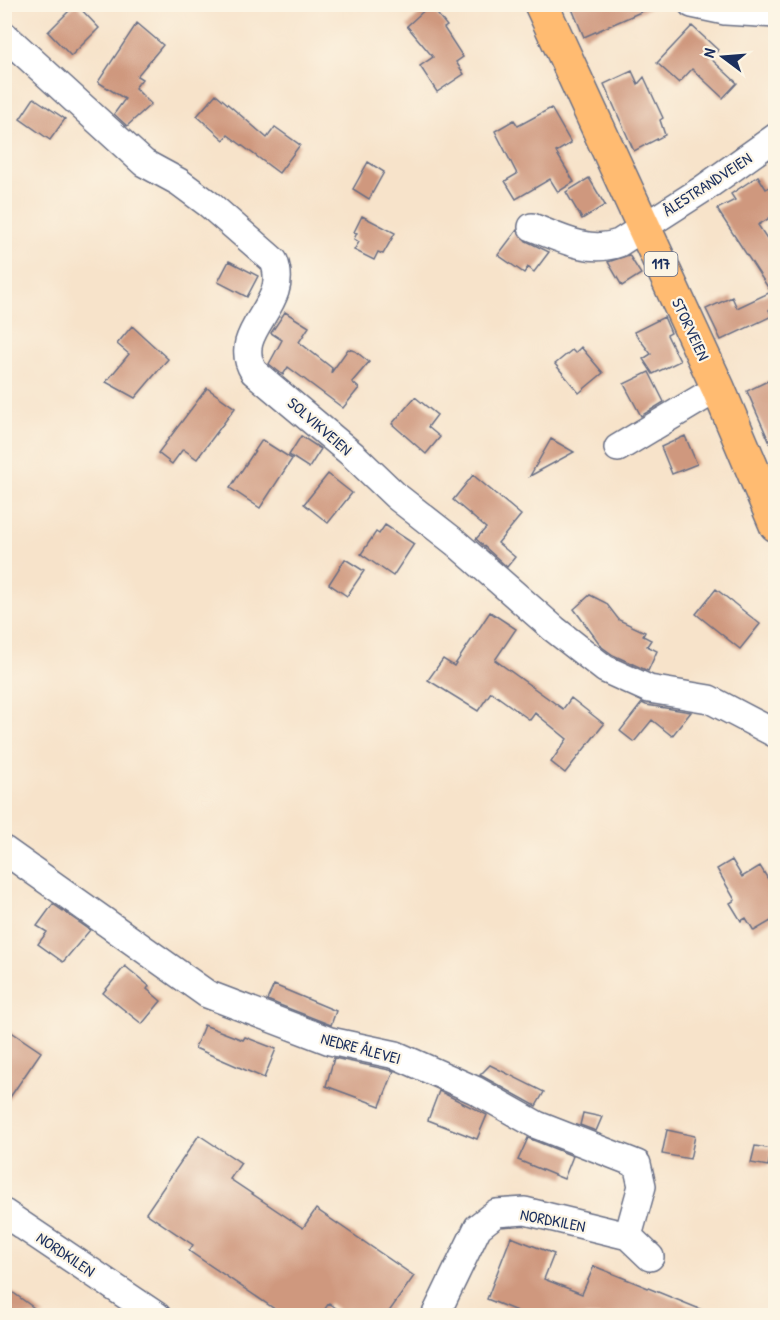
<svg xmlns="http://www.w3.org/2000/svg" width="780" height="1320" viewBox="0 0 780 1320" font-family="'Patrick Hand',sans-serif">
	<rect width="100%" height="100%" fill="#fcf5e5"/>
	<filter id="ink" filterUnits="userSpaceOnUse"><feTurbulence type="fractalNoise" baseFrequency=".0167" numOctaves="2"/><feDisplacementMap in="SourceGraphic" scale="12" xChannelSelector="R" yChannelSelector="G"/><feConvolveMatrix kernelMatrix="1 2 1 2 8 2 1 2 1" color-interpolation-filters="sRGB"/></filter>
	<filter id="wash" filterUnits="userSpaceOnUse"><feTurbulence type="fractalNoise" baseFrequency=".008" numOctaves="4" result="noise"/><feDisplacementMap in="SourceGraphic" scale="24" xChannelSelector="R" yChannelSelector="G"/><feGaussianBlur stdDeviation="1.35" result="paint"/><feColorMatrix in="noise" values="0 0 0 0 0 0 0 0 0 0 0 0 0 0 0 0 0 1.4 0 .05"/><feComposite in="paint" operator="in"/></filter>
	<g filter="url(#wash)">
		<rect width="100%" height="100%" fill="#f7e3ca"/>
		<g id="blocks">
			<path fill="#cf987e" d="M 76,4 L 99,28 L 71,56 L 48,32 Z
				M 570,4 L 659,4 L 584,37 Z
				M 430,5 L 447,26 L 444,28 L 463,57 L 456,62 L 464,74 L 437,92 L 420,66 L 433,57 L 407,26 Z
				M 137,23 L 163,45 L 137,76 L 142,79 L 135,88 L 151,104 L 127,126 L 114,114 L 125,99 L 98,82 Z
				M 692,26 L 718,50 L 710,58 L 737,83 L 723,98 L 692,69 L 679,83 L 657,63 Z
				M 632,71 L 638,84 L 644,77 L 663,118 L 660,120 L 665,135 L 634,151 L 604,84 Z
				M 216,94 L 267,138 L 275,127 L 300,145 L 279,173 L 228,135 L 224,140 L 197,116 Z
				M 34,98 L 65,119 L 50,140 L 20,119 Z
				M 551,108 L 571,143 L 556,152 L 574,182 L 558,192 L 550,179 L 516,199 L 505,181 L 517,174 L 495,131 L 514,120 L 518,126 Z
				M 368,162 L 384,172 L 369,199 L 353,189 Z
				M 758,176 L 766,189 L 776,183 L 776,214 L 758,225 L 776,252 L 776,304 L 769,310 L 772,316 L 721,340 L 706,309 L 732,297 L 737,308 L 771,292 L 717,209 L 735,200 L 731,194 Z
				M 589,178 L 605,205 L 582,219 L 566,192 Z
				M 362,216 L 395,233 L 383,254 L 378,252 L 374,260 L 354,250 L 359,242 L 354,239 L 357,233 L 354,232 Z
				M 517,230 L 526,241 L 549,252 L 534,272 L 528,267 L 524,273 L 498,255 Z
				M 629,255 L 641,274 L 622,286 L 608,262 Z
				M 229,261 L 258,276 L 247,297 L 218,282 Z
				M 285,312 L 309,327 L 299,342 L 332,368 L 331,373 L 348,349 L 355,351 L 369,362 L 352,382 L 359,388 L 343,408 L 288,367 L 283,375 L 269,364 L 282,340 L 271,333 Z
				M 664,317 L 671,333 L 667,335 L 680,361 L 653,374 L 643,359 L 651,354 L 634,332 Z
				M 132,326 L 168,359 L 135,398 L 106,382 L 129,354 L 117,344 Z
				M 581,347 L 603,373 L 579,393 L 555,364 L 572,350 L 575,353 Z
				M 649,372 L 664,402 L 641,416 L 624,384 Z
				M 776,377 L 776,457 L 747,391 Z
				M 207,388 L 235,408 L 197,459 L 183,449 L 172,464 L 158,453 Z
				M 415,397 L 437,415 L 428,427 L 440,437 L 426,454 L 392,424 Z
				M 301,436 L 321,449 L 309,468 L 289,455 Z
				M 685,436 L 697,464 L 672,474 L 661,447 Z
				M 551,439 L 574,452 L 530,476 Z
				M 262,440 L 292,459 L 260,508 L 230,488 Z
				M 328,474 L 352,493 L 328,523 L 304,504 Z
				M 473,475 L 521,515 L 498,543 L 515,557 L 507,567 L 476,539 L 486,528 L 453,500 Z
				M 385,525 L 414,544 L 393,576 L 361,554 L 376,532 L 379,534 Z
				M 345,559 L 364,571 L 347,596 L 329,584 Z
				M 716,589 L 760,624 L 740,649 L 696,614 Z
				M 590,595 L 606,603 L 619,620 L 645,632 L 643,636 L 651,640 L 647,646 L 657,651 L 648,671 L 613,655 L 602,647 L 574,609 Z
				M 490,612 L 516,629 L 495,660 L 563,709 L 571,698 L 604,724 L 565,773 L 551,762 L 567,739 L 535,713 L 530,720 L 491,692 L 478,711 L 428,680 L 443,659 L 454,666 Z
				M 642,703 L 646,705 L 691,712 L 672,736 L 652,720 L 634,742 L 620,731 Z
				M 732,860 L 742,877 L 760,866 L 776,892 L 776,918 L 754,931 L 746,918 L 741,921 L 730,903 L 735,900 L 717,869 Z
				M 53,904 L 90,930 L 63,962 L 38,944 L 47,932 L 37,926 Z
				M 125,966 L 149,986 L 147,989 L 161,1001 L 142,1024 L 103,993 Z
				M 274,985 L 336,1011 L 331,1025 L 267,1000 Z
				M 204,1025 L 243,1040 L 245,1037 L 276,1049 L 264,1078 L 195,1048 Z
				M 4,1027 L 41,1052 L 4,1106 Z
				M 334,1058 L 394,1071 L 380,1106 L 326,1086 Z
				M 490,1065 L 544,1092 L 536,1106 L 480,1075 Z
				M 439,1091 L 487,1115 L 477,1139 L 428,1120 Z
				M 583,1113 L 602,1117 L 596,1131 L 580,1125 Z
				M 667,1130 L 695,1136 L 690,1159 L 662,1154 Z
				M 199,1135 L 241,1163 L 230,1179 L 303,1228 L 316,1209 L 414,1276 L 386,1316 L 347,1316 L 329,1303 L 320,1316 L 285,1316 L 189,1251 L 193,1245 L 146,1213 Z
				M 528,1138 L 573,1156 L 564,1179 L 518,1160 Z
				M 755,1146 L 772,1149 L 768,1166 L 751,1163 Z
				M 511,1237 L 554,1254 L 544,1279 L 582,1294 L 594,1266 L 717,1316 L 529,1316 L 487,1299 Z
				M 4,1286 L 45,1316 L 4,1316 Z"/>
		</g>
	</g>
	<g filter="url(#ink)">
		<use href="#blocks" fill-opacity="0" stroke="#686e84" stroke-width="1.5"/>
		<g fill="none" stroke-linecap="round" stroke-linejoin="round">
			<g stroke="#686e84" stroke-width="30">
				<path id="minor" d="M 692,4 L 725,11 L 776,14
					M 4,35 L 144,163 L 179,182 L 210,205 L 274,261 C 292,307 228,330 254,372 L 353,455 L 396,496 L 456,543 L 554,629 L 605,669 L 649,689 L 709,699 L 776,734
					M 532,227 C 560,238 589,254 619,243 L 703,189 L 776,137
					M 618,448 L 718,388
					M 4,850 L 207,994 L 330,1041 L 396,1055 L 475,1090 L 537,1125 L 637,1164 L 642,1186 L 628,1236
					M 4,1213 L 157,1316
					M 435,1316 L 478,1227 L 496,1213 L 525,1211 L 628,1236 L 650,1257"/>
			</g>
			<g stroke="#686e84" stroke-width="36">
				<path id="major" d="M 541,4 L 718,388 L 776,525"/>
			</g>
			<use href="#minor" stroke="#fff" stroke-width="27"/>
			<use href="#major" stroke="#ffbb71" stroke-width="33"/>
		</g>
	</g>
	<g text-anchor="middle" stroke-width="4.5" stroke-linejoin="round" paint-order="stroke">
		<rect fill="#fcf5e5" stroke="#5e6a86" stroke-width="1.5" x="644.5" y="252" width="33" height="24" rx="4.5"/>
		<g font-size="15" font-weight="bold" fill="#1b2f5e">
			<text x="661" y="269">117</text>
		</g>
		<g font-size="16" fill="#1b2f5e" stroke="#fcf5e5">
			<text transform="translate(707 184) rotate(-33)" y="6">ÅLESTRANDVEIEN</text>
			<text transform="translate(691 329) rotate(65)" y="6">STORVEIEN</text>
			<text transform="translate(320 426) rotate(41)" y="6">SOLVIKVEIEN</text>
			<text transform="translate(361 1048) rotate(15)" y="6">NEDRE ÅLEVEI</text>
			<text transform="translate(553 1220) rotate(11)" y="6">NORDKILEN</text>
			<text transform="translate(66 1254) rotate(34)" y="6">NORDKILEN</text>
		</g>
	</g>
	<rect width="780" height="1320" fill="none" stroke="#fcf5e5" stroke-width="24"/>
	<g transform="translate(723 57) rotate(286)" stroke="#fcf5e5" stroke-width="4.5" paint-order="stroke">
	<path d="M0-4.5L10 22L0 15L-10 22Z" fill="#1b2f5e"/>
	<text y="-9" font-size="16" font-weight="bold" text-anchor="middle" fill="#1b2f5e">N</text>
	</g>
</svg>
